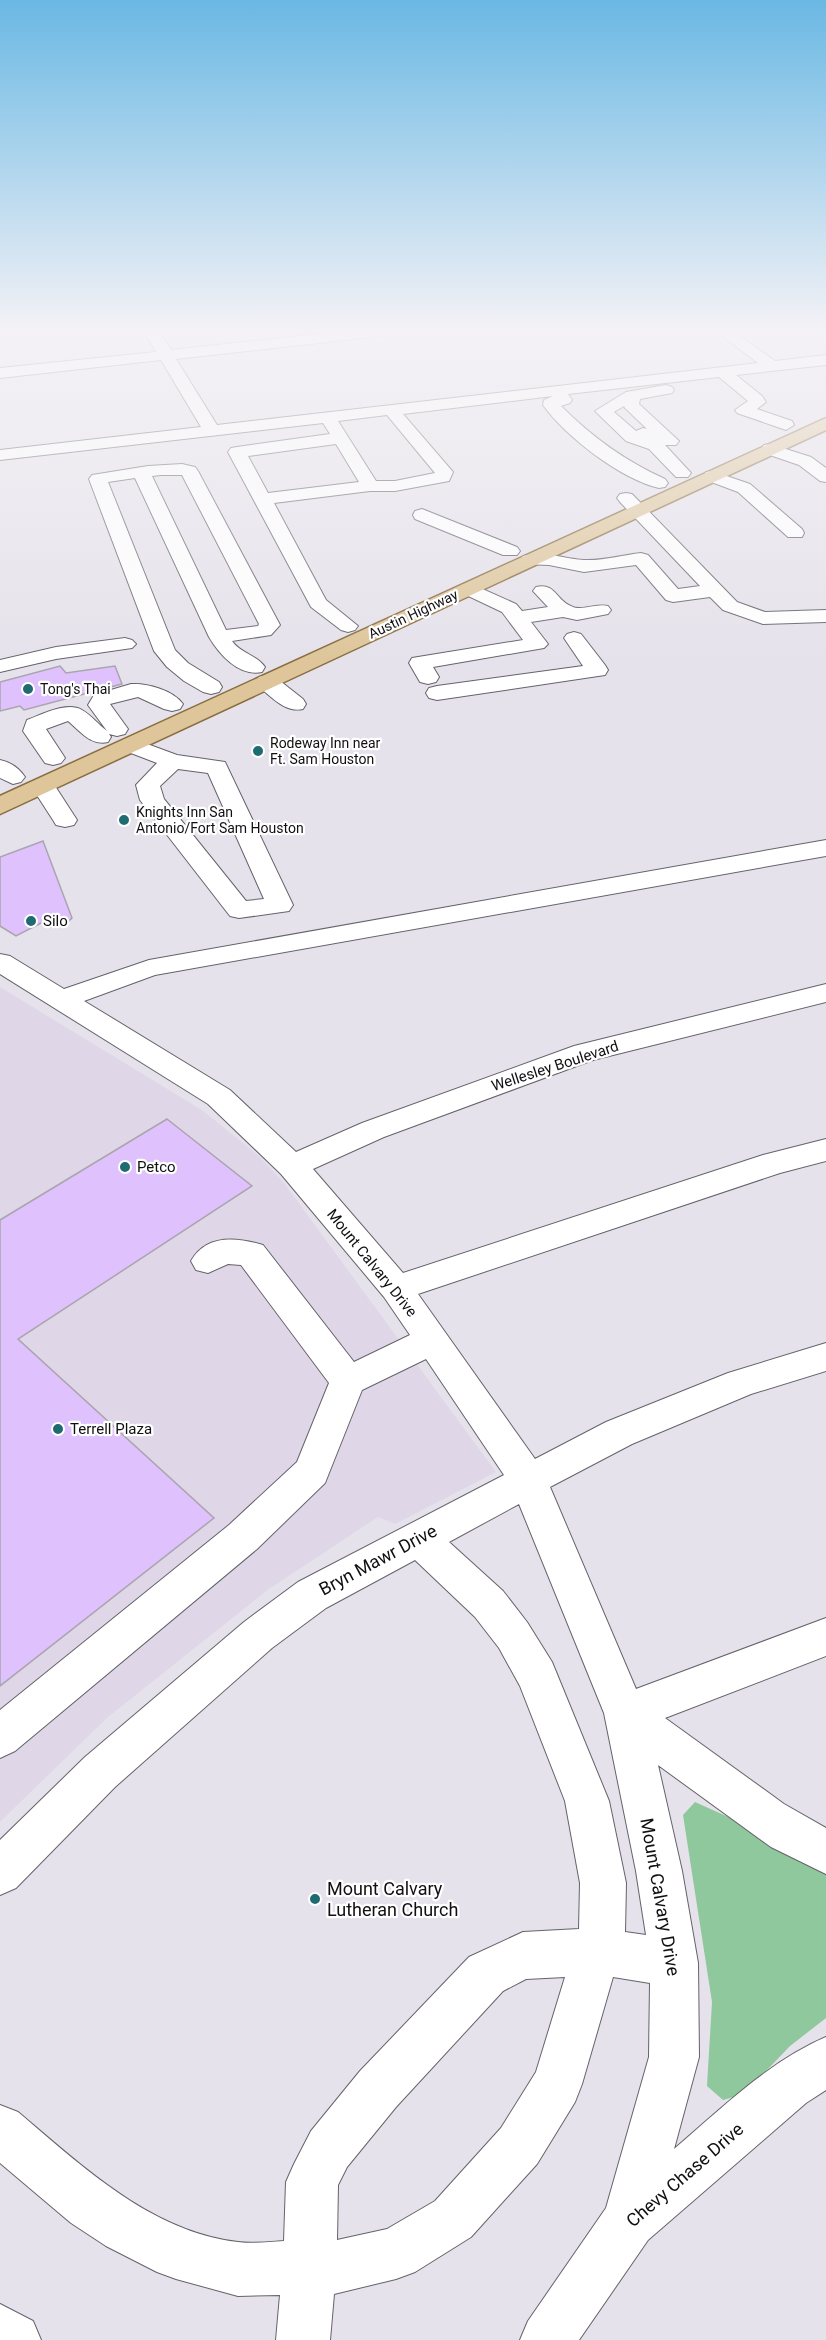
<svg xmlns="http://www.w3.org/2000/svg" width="826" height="2340" viewBox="0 0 826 2340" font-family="Roboto,sans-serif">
	<rect width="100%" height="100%" fill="#e6e2eb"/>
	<path fill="#dfd7e7" d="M 0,987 L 202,1110 L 259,1156 L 284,1183 L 496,1472 L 395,1524 L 378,1517 L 269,1589 L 108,1717 L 0,1822 Z"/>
	<path fill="#8ec89c" d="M 695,1802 L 735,1820 L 826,1871 L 826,2018 L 790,2046 L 744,2094 L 723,2100 L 707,2086 L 712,2002 L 683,1815 Z"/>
	<path fill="#dfc1fd" stroke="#a9a5ad" stroke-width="1.5" d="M 60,666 L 66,673 L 115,666 L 122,684 L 24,710 L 20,706 L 0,711 L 0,682 Z
		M 43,841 L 72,918 L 65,925 L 50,927 L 43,922 L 16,936 L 0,926 L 0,857 Z
		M 167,1119 L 252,1186 L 18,1339 L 214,1518 L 0,1686 L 0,1220 Z"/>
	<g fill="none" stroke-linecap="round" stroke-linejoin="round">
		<g stroke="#66626a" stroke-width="2">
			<path id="minor" d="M 145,332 L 160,332 L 171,350 L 337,332 L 388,332 L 381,336 L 176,359 L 217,425 L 758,363 L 717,332 L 734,332 L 775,361 L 826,355 L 826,365 L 736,375 L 762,396 L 766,402 L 757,409 L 792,421 L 794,425 L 786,430 L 737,413 L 735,410 L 748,401 L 719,377 L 568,394 L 572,400 L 570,403 L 561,406 C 592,437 625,461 665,479 L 668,483 L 665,487 L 659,488 C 621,479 566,437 543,405 L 544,400 L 553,396 L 403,414 L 453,472 L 449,481 L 395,491 L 370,491 L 274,503 L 326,600 L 358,626 L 355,630 L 348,632 L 341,630 L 311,607 L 228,452 L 231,448 L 237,447 L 330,434 L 323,423 L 0,460 L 0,450 L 201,427 L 161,360 L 0,378 L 0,368 L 156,352 ZM 387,415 L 435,473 L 395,481 L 376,481 L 338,421 ZM 336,444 L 359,482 L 268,493 L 248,456 Z
				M 666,385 L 672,387 L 674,390 L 672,393 L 640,399 L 639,404 L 679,441 L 676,445 L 665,445 L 691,473 L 688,477 L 676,477 L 649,449 L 626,441 L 595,411 L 626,392 ZM 624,406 L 625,408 L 647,429 L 643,428 L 636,431 L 614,412 Z
				M 770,444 L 811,457 L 826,468 L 826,482 L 820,481 L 799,465 L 764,453 L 761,449 L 764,445 Z
				M 182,464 L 195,467 L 198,471 L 280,625 L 271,635 L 232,641 C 240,653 257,655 265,667 L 262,672 C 239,677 219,654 209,637 L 135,478 L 108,482 L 175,650 L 188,663 L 219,682 L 222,687 L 219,692 L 211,694 L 203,692 L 184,681 L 167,667 L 154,651 L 89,479 L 92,475 L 148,466 ZM 161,475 L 182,475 L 259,624 L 258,626 L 226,630 L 152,476 Z
				M 712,471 L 750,484 L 802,529 L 804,533 L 802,537 L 788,537 L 738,492 L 706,480 L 703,476 L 706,472 Z
				M 626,493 L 632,494 L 737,602 L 765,612 L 826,610 L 826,622 L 763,624 L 723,610 L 710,597 L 673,602 L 666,600 L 636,565 L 584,572 L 549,565 L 523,564 L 520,560 L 523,556 C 545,550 563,559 584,560 C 603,561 623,555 641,553 L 648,555 L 678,589 L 700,586 L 620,502 L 617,498 L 620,494 Z
				M 422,509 L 517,547 L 520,551 L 517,555 L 503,555 L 415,519 L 413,515 L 415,511 Z
				M 469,583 L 516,604 L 522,611 L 548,607 L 533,591 L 536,587 C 555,582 556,600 571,606 C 581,612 596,603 608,606 L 611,610 L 608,614 L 577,620 L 563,617 L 531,622 L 548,644 L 544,648 L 433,667 L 439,677 L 436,682 L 428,684 L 420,682 L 409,663 L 412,658 L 523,640 L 502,612 L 462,593 L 459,589 L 462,585 Z
				M 574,632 L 581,634 L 605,665 L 608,670 L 605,675 L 437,700 L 429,698 L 426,693 L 429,688 L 437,686 L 583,666 L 564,638 L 567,634 Z
				M 125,638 L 132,640 L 136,644 L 132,648 L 56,659 L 0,672 L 0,660 L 56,647 Z
				M 267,675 L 275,677 L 303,699 L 306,704 L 303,709 C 285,713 272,697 259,687 L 256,682 L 259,677 Z
				M 131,684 C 147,683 173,690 183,704 L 180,709 L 172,711 L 164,709 L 138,697 L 110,704 L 128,729 L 125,734 L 117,736 L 109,734 L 111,737 L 108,742 C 91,746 81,732 68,721 L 46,729 L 65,758 L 61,763 L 53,765 L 45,763 L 23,731 L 27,720 C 41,715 67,701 82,710 C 91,715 99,725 107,731 L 88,705 L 94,695 Z
				M 131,738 L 177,755 L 225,762 L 293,905 L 289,911 L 239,918 L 230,916 L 140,800 L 136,785 L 157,763 L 123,750 L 119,745 L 123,740 ZM 178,769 L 208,773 L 264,899 L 246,901 L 164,799 L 160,786 Z
				M 0,760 C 10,762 19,768 25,777 L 21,782 L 13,784 L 0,778 Z
				M 43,779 L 51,781 L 55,786 L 77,820 L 74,825 L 65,827 L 56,825 L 53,820 L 31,786 L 35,781 Z
				M 826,840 L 826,856 L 155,975 L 84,1001 L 230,1090 L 296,1152 L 362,1123 L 574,1046 L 826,984 L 826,1002 L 593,1060 L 384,1137 L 313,1169 L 403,1273 L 763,1155 L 826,1139 L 826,1161 L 780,1173 L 418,1294 L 535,1459 L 606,1422 L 728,1373 L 826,1343 L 826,1371 L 751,1394 L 632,1444 L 550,1487 L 636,1689 L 826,1618 L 826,1656 L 665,1718 L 784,1804 L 826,1828 L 826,1874 L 771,1847 L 658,1765 L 682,1871 L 698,1963 L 699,2057 L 674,2149 C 722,2108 768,2062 826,2037 L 826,2090 L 806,2103 L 648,2240 L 579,2340 L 520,2340 L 528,2321 L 606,2208 L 649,2057 L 650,1983 L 613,1977 L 582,2084 L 575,2102 L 537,2164 L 471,2237 L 415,2272 L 396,2279 L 334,2294 L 330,2340 L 276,2340 L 280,2295 L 238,2296 L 176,2279 L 157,2272 L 106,2246 L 71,2223 L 0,2163 L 0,2105 L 18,2112 C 82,2166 151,2232 238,2242 C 253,2244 269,2242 284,2241 L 286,2182 L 294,2164 L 311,2131 L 360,2071 L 469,1957 L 523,1932 L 579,1929 L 580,1883 L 565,1801 L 520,1686 L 499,1648 L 475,1617 L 415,1560 L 326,1608 L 272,1648 L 115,1787 L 16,1888 L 0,1895 L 0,1840 L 85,1757 L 244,1622 L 298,1582 L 504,1475 L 426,1359 L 362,1390 L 325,1483 L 257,1549 L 15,1751 L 0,1758 L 0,1710 L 229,1525 L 297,1462 L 329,1383 L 241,1265 L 228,1264 L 208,1273 L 196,1270 L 191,1261 C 206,1234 237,1237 263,1245 L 354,1362 L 410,1335 L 384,1297 L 281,1174 L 208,1104 L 0,974 L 0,954 L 10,956 L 64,989 L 149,960 ZM 519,1504 L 604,1713 L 636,1871 L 646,1935 L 625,1932 L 626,1883 L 609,1801 L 552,1662 L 527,1622 L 503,1591 L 449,1542 ZM 565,1977 L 536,2072 L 501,2128 L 435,2201 L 387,2229 L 337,2240 L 338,2185 L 347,2167 L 396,2107 L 503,1991 L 526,1979 Z
				M 0,2304 L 33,2321 L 41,2340 L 0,2340 Z"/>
		</g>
		<g stroke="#886d3f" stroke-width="3">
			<path id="major" d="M 826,418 L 826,430 L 0,814 L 0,796 Z"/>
		</g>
		<use href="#minor" fill="#fff" fill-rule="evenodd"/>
		<use href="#major" fill="#dec69a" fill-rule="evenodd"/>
	</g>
	<linearGradient id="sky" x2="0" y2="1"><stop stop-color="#6ab8e4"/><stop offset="0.5" stop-color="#f4f2f6"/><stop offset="1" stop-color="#f4f2f6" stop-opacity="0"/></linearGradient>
	<rect width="826" height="660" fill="url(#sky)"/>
	<g fill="#1f6b71" stroke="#fff" stroke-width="2">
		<circle cx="28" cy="689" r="6"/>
		<circle cx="258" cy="751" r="6"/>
		<circle cx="124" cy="820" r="6"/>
		<circle cx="31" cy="921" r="6"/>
		<circle cx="125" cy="1167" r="6"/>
		<circle cx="58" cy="1429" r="6"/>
		<circle cx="315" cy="1899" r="6"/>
	</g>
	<g text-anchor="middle" stroke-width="4.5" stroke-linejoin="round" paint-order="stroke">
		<g font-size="14" fill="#110f12" stroke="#fff">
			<text transform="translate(413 614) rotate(-25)" y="5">Austin Highway</text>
		</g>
		<g font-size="14" fill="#110f12" stroke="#fff" text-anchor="start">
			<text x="40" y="694">Tong's Thai</text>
			<text x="270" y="748">Rodeway Inn near<tspan x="270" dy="16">Ft. Sam Houston</tspan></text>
			<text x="136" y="817">Knights Inn San<tspan x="136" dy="16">Antonio/Fort Sam Houston</tspan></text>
		</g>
		<g font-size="15" fill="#110f12" stroke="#fff" text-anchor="start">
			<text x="43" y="926">Silo</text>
			<text x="137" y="1172">Petco</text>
			<text x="70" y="1434">Terrell Plaza</text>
		</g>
		<g font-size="15" fill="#110f12" stroke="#fff">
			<text transform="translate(555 1066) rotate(-18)" y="5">Wellesley Boulevard</text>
			<text transform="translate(372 1263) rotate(51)" y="5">Mount Calvary Drive</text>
		</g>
		<g font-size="18" fill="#110f12" stroke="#fff">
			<text transform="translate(378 1560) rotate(-28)" y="6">Bryn Mawr Drive</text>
			<text transform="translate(660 1897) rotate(80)" y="6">Mount Calvary Drive</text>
			<text transform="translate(685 2175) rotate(-41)" y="6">Chevy Chase Drive</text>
		</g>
		<g font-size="18" fill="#110f12" stroke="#fff" text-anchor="start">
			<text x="327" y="1895">Mount Calvary<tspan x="327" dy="21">Lutheran Church</tspan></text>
		</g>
	</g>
</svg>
